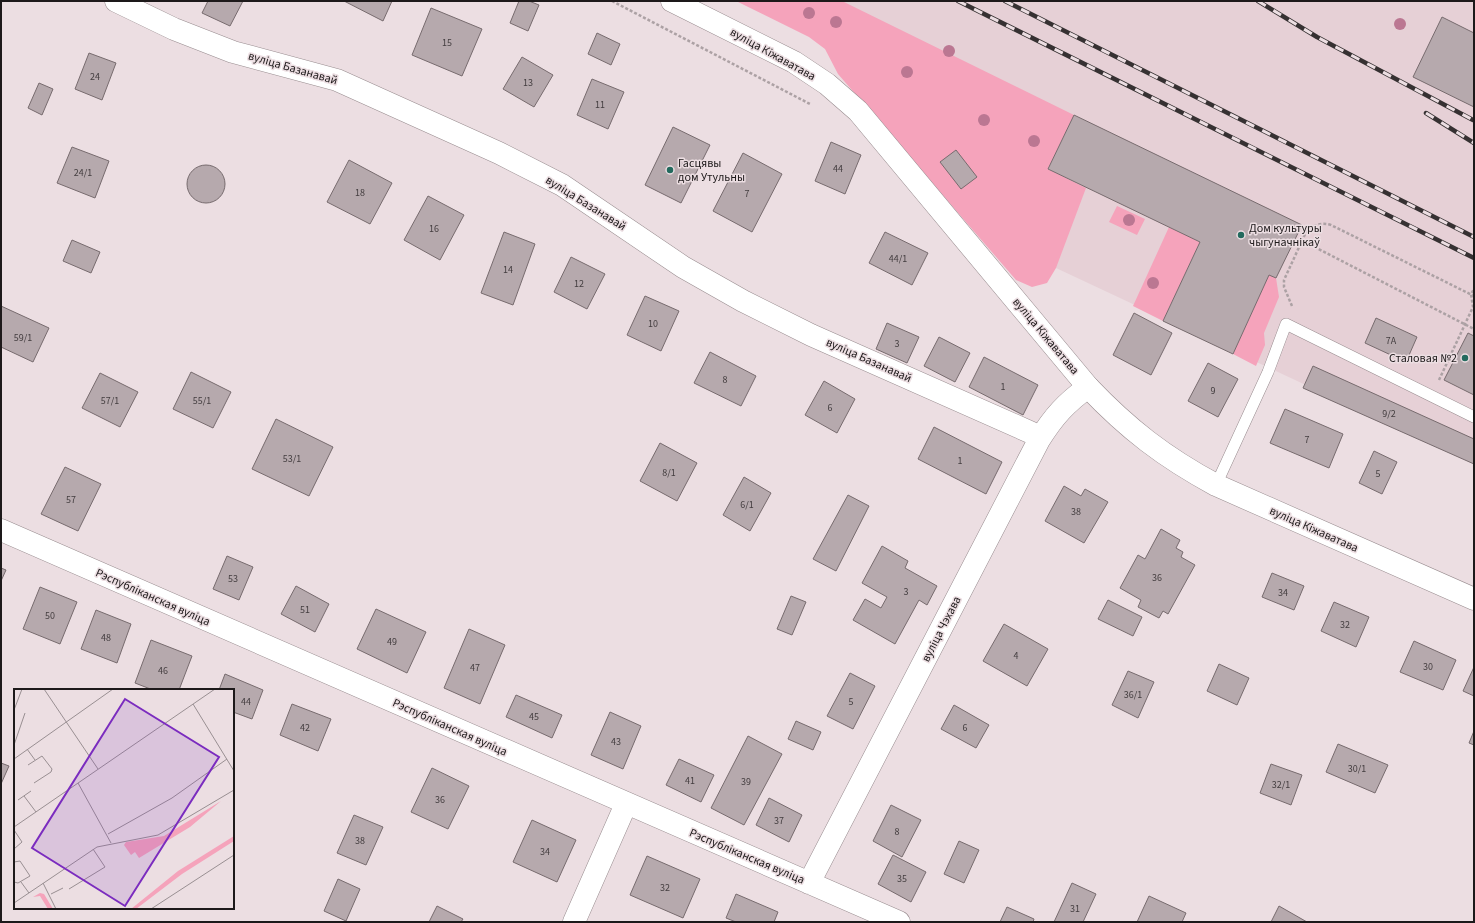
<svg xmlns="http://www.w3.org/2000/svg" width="1475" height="923" viewBox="0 0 1475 923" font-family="'Source Sans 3',sans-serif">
	<rect width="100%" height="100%" fill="#ecdee2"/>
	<path fill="#e6d0d6" d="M 738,1 L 1474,1 L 1474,464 L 1056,268 L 1010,257 L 832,45 Z"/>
	<path fill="#f5a3bb" d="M 736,1 L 842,1 L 1074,115 L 1048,169 L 1086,188 L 1056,268 L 1047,283 L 1032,287 L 1016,280 L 838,74 L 825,49 L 809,37 Z
		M 1117,206 L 1145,219 L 1137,235 L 1109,222 Z
		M 1169,227 L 1200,242 L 1163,321 L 1133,306 Z
		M 1269,275 L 1276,278 L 1279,297 L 1264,333 L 1265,345 L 1256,366 L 1233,354 Z"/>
	<path fill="#b6a9ad" stroke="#776b6e" d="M 208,1 L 243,1 L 230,26 L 202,13 Z
		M 344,1 L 392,1 L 383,21 Z
		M 519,1 L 529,1 L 539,5 L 528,31 L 510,23 Z
		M 431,8 L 482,29 L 462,76 L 412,55 Z
		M 1442,17 L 1474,33 L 1474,107 L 1413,77 Z
		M 597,33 L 620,44 L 611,65 L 588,54 Z
		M 89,53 L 116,63 L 102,100 L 75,89 Z
		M 522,57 L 553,75 L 534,107 L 503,89 Z
		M 592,79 L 624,92 L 608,129 L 577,115 Z
		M 39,83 L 53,89 L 42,115 L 28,108 Z
		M 1074,115 L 1302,225 L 1276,278 L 1269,275 L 1233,354 L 1163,321 L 1200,242 L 1048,169 Z
		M 673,127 L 710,145 L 681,203 L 645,185 Z
		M 831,142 L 861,155 L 845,194 L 815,181 Z
		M 72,147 L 109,161 L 95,198 L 57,183 Z
		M 956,150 L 977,177 L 961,189 L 940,162 Z
		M 743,153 L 782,174 L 752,232 L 713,211 Z
		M 349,160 L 392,183 L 370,224 L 327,202 Z
		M187 184a19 19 0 1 1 38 0a19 19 0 1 1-38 0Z
		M 428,196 L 464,215 L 440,260 L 404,240 Z
		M 504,232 L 535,244 L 513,305 L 481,293 Z
		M 885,232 L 928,253 L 912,285 L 869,263 Z
		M 72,240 L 100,252 L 91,273 L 63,261 Z
		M 571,257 L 605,274 L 587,309 L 554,292 Z
		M 645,296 L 679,311 L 661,351 L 627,335 Z
		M 1,306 L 49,328 L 33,362 L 1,347 Z
		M 1134,313 L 1172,333 L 1151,375 L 1113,355 Z
		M 1376,318 L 1417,337 L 1406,362 L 1365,343 Z
		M 887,323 L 919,337 L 907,363 L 876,349 Z
		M 1468,333 L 1474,336 L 1474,395 L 1444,380 Z
		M 939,337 L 970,353 L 955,382 L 924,366 Z
		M 710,352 L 756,376 L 741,406 L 694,383 Z
		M 984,357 L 1038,385 L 1023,415 L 969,387 Z
		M 1208,363 L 1238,379 L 1218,417 L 1188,401 Z
		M 1313,366 L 1474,439 L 1474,464 L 1303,388 Z
		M 191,372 L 231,392 L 213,428 L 173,409 Z
		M 100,373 L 138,392 L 120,427 L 82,408 Z
		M 824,381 L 855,399 L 837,433 L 805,415 Z
		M 1285,409 L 1343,434 L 1329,468 L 1270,443 Z
		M 276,419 L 333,447 L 309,496 L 252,469 Z
		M 934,427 L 1002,462 L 986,494 L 918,459 Z
		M 660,443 L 697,463 L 677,501 L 640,481 Z
		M 1374,451 L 1397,462 L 1382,494 L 1359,483 Z
		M 65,467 L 101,484 L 78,531 L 41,514 Z
		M 744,477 L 771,493 L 750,531 L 723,515 Z
		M 1064,486 L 1081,496 L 1085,489 L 1108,502 L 1084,543 L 1045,521 Z
		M 848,495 L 869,506 L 836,571 L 813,559 Z
		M 1161,529 L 1180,540 L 1176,548 L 1183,552 L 1181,557 L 1195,565 L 1168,614 L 1163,611 L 1159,618 L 1138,607 L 1141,600 L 1120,588 L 1138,555 L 1145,559 Z
		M 882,546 L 908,561 L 905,568 L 937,586 L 927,605 L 919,600 L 895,644 L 853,620 L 865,599 L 881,608 L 887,597 L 862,583 Z
		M 227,556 L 253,567 L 239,600 L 213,589 Z
		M 1,568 L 6,570 L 1,581 Z
		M 1272,573 L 1304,586 L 1294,610 L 1262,597 Z
		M 296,586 L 329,604 L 315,632 L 281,614 Z
		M 40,587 L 77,602 L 60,644 L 23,629 Z
		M 791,596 L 806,602 L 792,635 L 777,629 Z
		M 1108,600 L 1142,617 L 1133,636 L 1098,619 Z
		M 1334,602 L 1369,617 L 1356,647 L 1321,631 Z
		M 376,609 L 426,632 L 407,673 L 357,649 Z
		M 96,610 L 131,624 L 117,663 L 81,649 Z
		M 1004,624 L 1048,649 L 1027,686 L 983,661 Z
		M 469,629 L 505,645 L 480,704 L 444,688 Z
		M 151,640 L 192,656 L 179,690 L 153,690 L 135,683 Z
		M 1414,641 L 1456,660 L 1443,690 L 1400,672 Z
		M 1219,664 L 1249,678 L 1237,705 L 1207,691 Z
		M 1474,667 L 1474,696 L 1463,691 Z
		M 1128,671 L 1154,682 L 1138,718 L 1112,705 Z
		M 850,673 L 875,686 L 853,729 L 827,716 Z
		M 225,674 L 263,690 L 252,719 L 233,712 L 233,690 L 219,690 Z
		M 516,695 L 562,715 L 552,738 L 506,717 Z
		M 292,704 L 331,719 L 318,751 L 280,735 Z
		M 954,705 L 989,725 L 976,748 L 941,729 Z
		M 610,712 L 641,726 L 623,769 L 591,755 Z
		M 796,721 L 821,732 L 813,750 L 788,739 Z
		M 1474,731 L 1474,745 L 1469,743 Z
		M 748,736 L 782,754 L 744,825 L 711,808 Z
		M 1338,744 L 1388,765 L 1375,793 L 1326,772 Z
		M 679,759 L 714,775 L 701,802 L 666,785 Z
		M 1,763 L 9,766 L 1,784 Z
		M 1271,764 L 1302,775 L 1291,805 L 1260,793 Z
		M 432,768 L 469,786 L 448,829 L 411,812 Z
		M 769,798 L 802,815 L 789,842 L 756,825 Z
		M 891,805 L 921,820 L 902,857 L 873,841 Z
		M 354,815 L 383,827 L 366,865 L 337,853 Z
		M 532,820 L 576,840 L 557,882 L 513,862 Z
		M 959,841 L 979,850 L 964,883 L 944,874 Z
		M 893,855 L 926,872 L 911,902 L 878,884 Z
		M 647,856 L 700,879 L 683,918 L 630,895 Z
		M 338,879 L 360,889 L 346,921 L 324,911 Z
		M 1072,883 L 1096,894 L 1083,922 L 1054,922 Z
		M 736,894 L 778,912 L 774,922 L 736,922 L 726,918 Z
		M 1149,896 L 1186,913 L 1182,922 L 1137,922 Z
		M 437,906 L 463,919 L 461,922 L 429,922 Z
		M 1279,906 L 1307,922 L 1271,922 Z
		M 1007,907 L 1034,919 L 1033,922 L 1000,922 Z"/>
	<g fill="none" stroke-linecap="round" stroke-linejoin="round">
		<g stroke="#988c8f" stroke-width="12">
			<path id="lane" d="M 1216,485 L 1268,372 L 1286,324 L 1474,417"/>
		</g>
		<g stroke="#988c8f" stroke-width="23">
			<path id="street" d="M 116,1 L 174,29 L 233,52 L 337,80 L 499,153 L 562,185 L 683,267 L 743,301 L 811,335 L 1032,433 L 1039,440
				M 1,530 L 899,922
				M 809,883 L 1039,440 C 1054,416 1066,403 1088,387
				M 574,922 L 626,804"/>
		</g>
		<g stroke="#988c8f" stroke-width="23">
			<path id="secondary" d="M 672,1 L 794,62 L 827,84 L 858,111 L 1088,387 C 1128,429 1164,457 1216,485 L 1474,599"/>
		</g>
		<path stroke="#aca1a4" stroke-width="2.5" stroke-dasharray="3 2" stroke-linecap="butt" d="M 612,1 L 810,104
			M 1301,240 L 1474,329
			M 1292,306 L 1284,287 L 1284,280 L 1306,232 C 1314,225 1321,222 1331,225 L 1474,296
			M 1439,380 L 1473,307 L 1471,294 L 1474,289"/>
		<use href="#lane" stroke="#fff" stroke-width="11"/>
		<use href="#street" stroke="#fff" stroke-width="22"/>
		<use href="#secondary" stroke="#fff" stroke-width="22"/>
		<g stroke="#363132" stroke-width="4.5">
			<path id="rail" d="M 958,1 L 1474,258
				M 1005,1 L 1474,237
				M 1258,1 L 1317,37 L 1473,120
				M 1426,113 L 1474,143"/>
		</g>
		<use href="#rail" stroke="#ecdee2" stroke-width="3" stroke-dasharray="9" stroke-linecap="butt"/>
	</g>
	<g fill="#bb7792">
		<circle cx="809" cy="13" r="6"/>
		<circle cx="836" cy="22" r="6"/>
		<circle cx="1400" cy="24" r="6"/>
		<circle cx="949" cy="51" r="6"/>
		<circle cx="907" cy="72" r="6"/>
		<circle cx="984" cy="120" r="6"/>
		<circle cx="1034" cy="141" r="6"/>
		<circle cx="1129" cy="220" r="6"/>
		<circle cx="1153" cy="283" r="6"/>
	</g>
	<g fill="#236a5e" stroke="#ecdee2" stroke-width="1.5">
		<circle cx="670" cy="170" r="4"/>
		<circle cx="1241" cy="235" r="4"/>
		<circle cx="1465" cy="358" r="4"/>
	</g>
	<g text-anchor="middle" stroke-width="3" stroke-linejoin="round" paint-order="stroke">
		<g font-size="10" fill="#433d3f">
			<text x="447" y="46">15</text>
			<text x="95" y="80">24</text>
			<text x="528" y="86">13</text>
			<text x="600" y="108">11</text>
			<text x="838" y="172">44</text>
			<text x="83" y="176">24/1</text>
			<text x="360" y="196">18</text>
			<text x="747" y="197">7</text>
			<text x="434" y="232">16</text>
			<text x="898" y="262">44/1</text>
			<text x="508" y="273">14</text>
			<text x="579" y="287">12</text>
			<text x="653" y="327">10</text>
			<text x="23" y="341">59/1</text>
			<text x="1391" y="344">7А</text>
			<text x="897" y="347">3</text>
			<text x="725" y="383">8</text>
			<text x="1003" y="390">1</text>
			<text x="1213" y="394">9</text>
			<text x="110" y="404">57/1</text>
			<text x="202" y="404">55/1</text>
			<text x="830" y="411">6</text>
			<text x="1389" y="417">9/2</text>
			<text x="1307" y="443">7</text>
			<text x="292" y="462">53/1</text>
			<text x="960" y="464">1</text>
			<text x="669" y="476">8/1</text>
			<text x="1378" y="477">5</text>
			<text x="71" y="503">57</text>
			<text x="747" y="508">6/1</text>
			<text x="1076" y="515">38</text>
			<text x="1157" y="581">36</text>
			<text x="233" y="582">53</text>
			<text x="906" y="595">3</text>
			<text x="1283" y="596">34</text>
			<text x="305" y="613">51</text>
			<text x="50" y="619">50</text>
			<text x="1345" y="628">32</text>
			<text x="106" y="641">48</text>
			<text x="392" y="645">49</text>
			<text x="1016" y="659">4</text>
			<text x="1428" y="670">30</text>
			<text x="475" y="671">47</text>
			<text x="163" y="674">46</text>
			<text x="1133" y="698">36/1</text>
			<text x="246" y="705">44</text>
			<text x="851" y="705">5</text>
			<text x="534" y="720">45</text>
			<text x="305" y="731">42</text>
			<text x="965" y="731">6</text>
			<text x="616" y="745">43</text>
			<text x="1357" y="772">30/1</text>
			<text x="690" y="784">41</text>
			<text x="746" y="785">39</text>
			<text x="1281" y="788">32/1</text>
			<text x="440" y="803">36</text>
			<text x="779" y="824">37</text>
			<text x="897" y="835">8</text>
			<text x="360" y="844">38</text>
			<text x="545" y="855">34</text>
			<text x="902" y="882">35</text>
			<text x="665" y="891">32</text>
			<text x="1075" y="912">31</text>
		</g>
		<g font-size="12" fill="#1d191a" stroke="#ecdee2">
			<text transform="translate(773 54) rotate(29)" y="4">вуліца Кіжаватава</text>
			<text transform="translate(293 68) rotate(16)" y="4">вуліца Базанавай</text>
			<text transform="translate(586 203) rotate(32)" y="4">вуліца Базанавай</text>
			<text transform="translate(1046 336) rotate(50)" y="4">вуліца Кіжаватава</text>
			<text transform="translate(869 360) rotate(24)" y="4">вуліца Базанавай</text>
			<text transform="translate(1314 529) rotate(24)" y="4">вуліца Кіжаватава</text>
			<text transform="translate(153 597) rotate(24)" y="4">Рэспубліканская вуліца</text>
			<text transform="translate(941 629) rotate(-63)" y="4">вуліца Чэхава</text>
			<text transform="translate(450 727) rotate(24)" y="4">Рэспубліканская вуліца</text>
			<text transform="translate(747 856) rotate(23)" y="4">Рэспубліканская вуліца</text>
		</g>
		<g font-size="12" fill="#1d191a" stroke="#ecdee2" text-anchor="start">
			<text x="678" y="167">Гасцявы<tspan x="678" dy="14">дом Утульны</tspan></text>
			<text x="1249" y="232">Дом культуры<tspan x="1249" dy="14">чыгуначнікаў</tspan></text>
			<text x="1457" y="362" text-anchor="end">Сталовая №2</text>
		</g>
	</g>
	<g transform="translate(14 689)">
		<rect width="220" height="220" fill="#ecdee2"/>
		<path d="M 207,112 L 176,138 L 125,169 L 121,163 L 117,166 L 110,156 L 112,153 L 150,147 ZM 220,147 L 220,152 L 168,185 L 122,220 L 117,220 L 164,182 ZM 26,204 L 30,205 L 39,220 L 34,220 L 26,207 L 19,208 Z" fill="#f5a3bb"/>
		<path fill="none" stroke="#998f92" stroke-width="1" d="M 30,0 L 84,80M 179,15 L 220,82M 0,21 L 8,0M 0,56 L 11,24M 13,60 L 21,71M 0,70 L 99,0M 14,76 L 28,67 L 38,80 L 37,83 L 20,94M 64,94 L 97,154M 10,107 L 22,123M 4,111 L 17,102M 0,138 L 201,0M 0,141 L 8,153 L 0,160M 94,145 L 158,109 L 213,70M 0,173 L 6,172 L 16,187 L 4,194 L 0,193M 7,193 L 15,204M 29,194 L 42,220M 55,200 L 91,178 L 79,160M 37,205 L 49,199M 0,214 L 83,158 L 144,146 L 220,101M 137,220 L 220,166"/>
		<path fill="#7b2cbf" fill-opacity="0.15" stroke="#7b2cbf" stroke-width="2" d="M 111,10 L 205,68 L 111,217 L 18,159 Z"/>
		<rect width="220" height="220" fill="none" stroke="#1d191a" stroke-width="2"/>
	</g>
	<rect width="1475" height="923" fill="none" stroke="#1d191a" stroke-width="4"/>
</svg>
